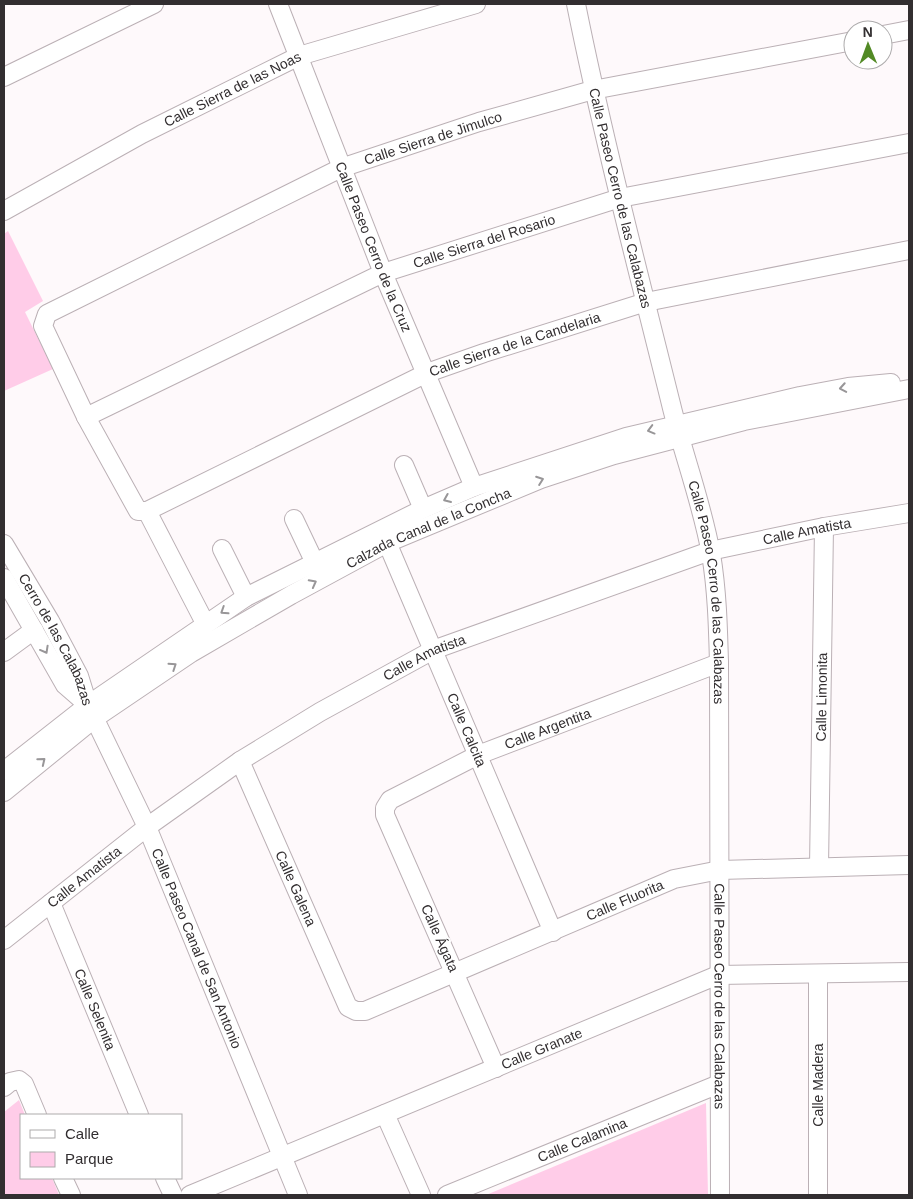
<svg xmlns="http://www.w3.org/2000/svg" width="913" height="1199" viewBox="0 0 913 1199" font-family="Helvetica,sans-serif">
	<rect width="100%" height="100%" fill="#fef9fb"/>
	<path fill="#ffcce8" d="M 8,231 L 43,301 L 25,312 L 53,369 L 4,391 L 4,234 Z
		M 19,1100 L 25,1115 L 21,1115 L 21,1178 L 52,1178 L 59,1195 L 4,1195 L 4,1112 Z
		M 706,1103 L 708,1195 L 486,1195 Z"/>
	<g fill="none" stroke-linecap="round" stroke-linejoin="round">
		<g stroke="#bbb0b5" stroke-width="20">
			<g id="minor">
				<path id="s1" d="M 278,4 L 383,273 L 474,487"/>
				<path id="s2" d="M 576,4 C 603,138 638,271 671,404 C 683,454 702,503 711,554 C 717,590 718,626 719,663 L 720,1195"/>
				<path d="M 883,35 L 909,30"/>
				<path id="s3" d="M 853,41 L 593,90 L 479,122 L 341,168 L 47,314 L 43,326 L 86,417 L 138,511 L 147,511 L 427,373 L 484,353 L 646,302 L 909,250"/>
				<path d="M 4,77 L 154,4"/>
				<path id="s4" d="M 4,211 L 142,134 L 299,56 L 476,4"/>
				<path id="s5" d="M 86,417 L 383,273 L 620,198 L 909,143"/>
				<path d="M 404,465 L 423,509"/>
				<path d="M 147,511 L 205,623"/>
				<path d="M 294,519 L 314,561"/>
				<path id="s6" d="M 383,533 L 553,932"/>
				<path id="s7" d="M 4,544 L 50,621 L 79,676 L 88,705 L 147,827 L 298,1195"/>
				<path d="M 222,549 L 246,597"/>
				<path d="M 4,578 L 65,685 L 88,705"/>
				<path d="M 4,652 L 34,630"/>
				<path id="s8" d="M 240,761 L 348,1007 L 356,1011 L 365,1011 L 674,879 L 720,870 L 909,865"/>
				<path d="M 4,771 L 88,705 L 246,597 L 423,509 L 474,487 L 626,437 L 800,396 L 848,387 L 891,383"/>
				<path id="s9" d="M 4,792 L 95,718 L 191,653 L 291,595 L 387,543 L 541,479 L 614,455 L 744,421 L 909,389"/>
				<path id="s10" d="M 819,867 L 824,527"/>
				<path id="s11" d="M 51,903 L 139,1115"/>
				<path id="s12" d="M 4,940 L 147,827 L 240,761 L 320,712 L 433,650 L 710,551 L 824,527 L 909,513"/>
				<path d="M 818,974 L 818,1195"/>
				<path id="s13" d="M 496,1068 L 385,815 L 385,808 L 390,800 L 478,755 L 719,663"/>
				<path d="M 4,1087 L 10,1082 L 19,1080 L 24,1084 L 37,1115"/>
				<path d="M 385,1114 L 421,1195"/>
				<path d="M 63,1178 L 71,1195"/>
				<path d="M 165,1178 L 173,1195"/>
				<path id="s14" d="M 190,1195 L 718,975 L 909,972"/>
				<path id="s15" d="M 447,1195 L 719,1084"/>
			</g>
		</g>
		<use href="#minor" stroke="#fff" stroke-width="18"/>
	</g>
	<defs><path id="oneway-chevron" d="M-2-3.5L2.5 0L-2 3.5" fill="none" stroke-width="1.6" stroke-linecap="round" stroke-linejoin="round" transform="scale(1.25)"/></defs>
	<g stroke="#989698">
		<use href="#oneway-chevron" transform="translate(843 388) rotate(170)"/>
		<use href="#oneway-chevron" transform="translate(651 430) rotate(165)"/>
		<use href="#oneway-chevron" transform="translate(540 480) rotate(-20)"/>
		<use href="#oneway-chevron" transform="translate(447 499) rotate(157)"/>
		<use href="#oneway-chevron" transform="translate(313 583) rotate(-28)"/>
		<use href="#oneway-chevron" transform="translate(224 611) rotate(147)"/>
		<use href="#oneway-chevron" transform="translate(45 650) rotate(61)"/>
		<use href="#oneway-chevron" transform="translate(173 666) rotate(-34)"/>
		<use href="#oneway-chevron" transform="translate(42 761) rotate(-39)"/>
	</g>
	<g text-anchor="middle" stroke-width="4" stroke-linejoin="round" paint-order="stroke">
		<g font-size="14" fill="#322e30" stroke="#fff">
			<text dy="5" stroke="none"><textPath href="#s4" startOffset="259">Calle Sierra de las Noas</textPath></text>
			<text transform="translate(433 138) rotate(-18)" y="5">Calle Sierra de Jimulco</text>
			<text dy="5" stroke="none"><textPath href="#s2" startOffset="199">Calle Paseo Cerro de las Calabazas</textPath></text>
			<text dy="5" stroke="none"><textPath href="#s5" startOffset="436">Calle Sierra del Rosario</textPath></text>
			<text dy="5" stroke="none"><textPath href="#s1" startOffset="261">Calle Paseo Cerro de la Cruz</textPath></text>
			<text dy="5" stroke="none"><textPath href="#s3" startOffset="1491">Calle Sierra de la Candelaria</textPath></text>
			<text dy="5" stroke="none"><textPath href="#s9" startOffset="502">Calzada Canal de la Concha</textPath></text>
			<text dy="5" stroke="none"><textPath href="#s12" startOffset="912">Calle Amatista</textPath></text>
			<text dy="5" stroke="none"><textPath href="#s2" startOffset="604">Calle Paseo Cerro de las Calabazas</textPath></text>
			<text dy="5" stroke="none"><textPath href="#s7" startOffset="109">Cerro de las Calabazas</textPath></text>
			<text dy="5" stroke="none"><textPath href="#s12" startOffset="508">Calle Amatista</textPath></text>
			<text dy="5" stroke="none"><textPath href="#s10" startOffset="170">Calle Limonita</textPath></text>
			<text dy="5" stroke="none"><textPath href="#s13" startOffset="466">Calle Argentita</textPath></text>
			<text dy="5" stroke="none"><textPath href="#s6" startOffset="214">Calle Calcita</textPath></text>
			<text dy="5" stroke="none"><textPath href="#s12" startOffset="102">Calle Amatista</textPath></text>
			<text dy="5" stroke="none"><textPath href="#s8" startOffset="139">Calle Galena</textPath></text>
			<text dy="5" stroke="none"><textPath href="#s8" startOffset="569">Calle Fluorita</textPath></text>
			<text transform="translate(440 938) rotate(66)" y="5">Calle Ágata</text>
			<text dy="5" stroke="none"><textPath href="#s7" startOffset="449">Calle Paseo Canal de San Antonio</textPath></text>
			<text dy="5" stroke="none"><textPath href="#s2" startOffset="1009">Calle Paseo Cerro de las Calabazas</textPath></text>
			<text dy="5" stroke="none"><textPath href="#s11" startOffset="115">Calle Selenita</textPath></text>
			<text dy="5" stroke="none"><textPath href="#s14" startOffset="381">Calle Granate</textPath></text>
			<text transform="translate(818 1085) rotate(-90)" y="5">Calle Madera</text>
			<text dy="5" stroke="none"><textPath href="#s15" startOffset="146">Calle Calamina</textPath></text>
		</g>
	</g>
	<rect width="913" height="1199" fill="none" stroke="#322e30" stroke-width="10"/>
	<rect x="20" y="1114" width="162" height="65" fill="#ffffff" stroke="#adabac"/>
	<rect x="30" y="1130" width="25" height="8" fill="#ffffff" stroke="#adabac"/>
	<text x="65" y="1139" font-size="15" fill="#322e30">Calle</text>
	<rect x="30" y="1152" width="25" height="15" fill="#ffcce8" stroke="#adabac"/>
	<text x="65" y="1164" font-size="15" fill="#322e30">Parque</text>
	<g transform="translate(868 45) rotate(359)"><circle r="24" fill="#ffffff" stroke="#adabac"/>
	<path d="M0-4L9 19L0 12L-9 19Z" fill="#528a25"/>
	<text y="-8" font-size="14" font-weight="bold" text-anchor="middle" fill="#322e30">N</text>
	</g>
</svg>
